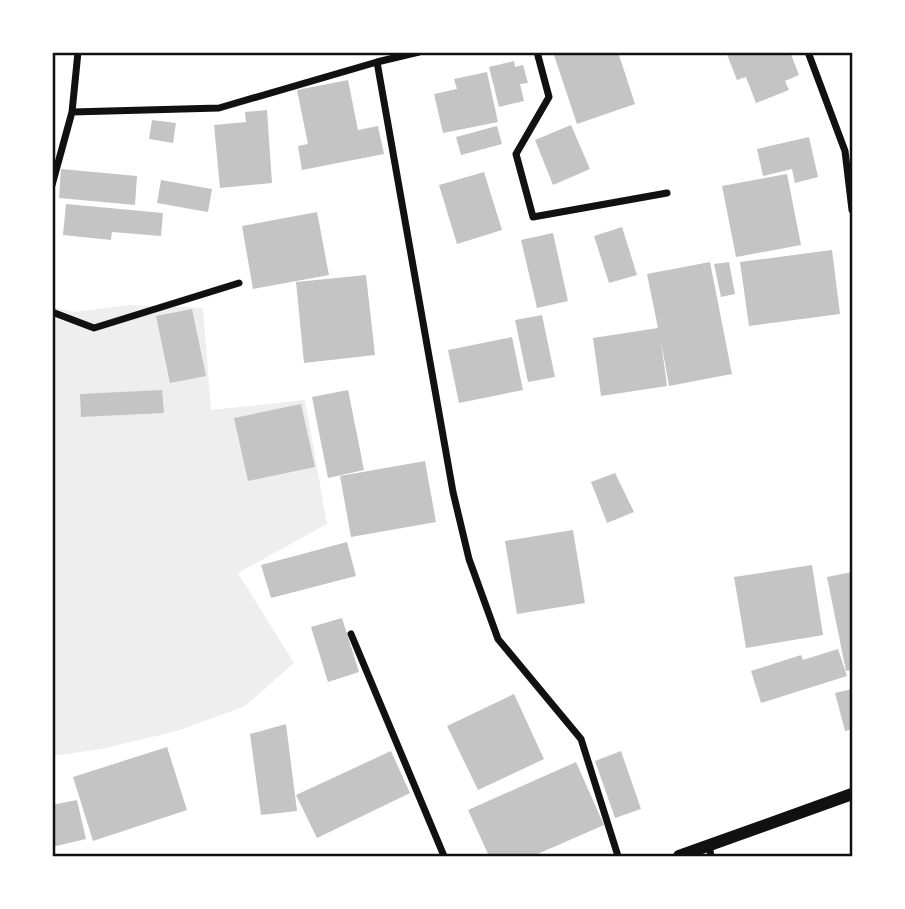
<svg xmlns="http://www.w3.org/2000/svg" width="905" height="909" viewBox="0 0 905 909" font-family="Rubik,sans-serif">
	<rect width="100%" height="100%" fill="#fff"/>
	<path fill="#eee" d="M 129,305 L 203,308 L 211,410 L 305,400 L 327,524 L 238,573 L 294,663 L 245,706 L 177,731 L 101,749 L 53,756 L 52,307 L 74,312 Z"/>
	<path fill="#c4c4c4" d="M 553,52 L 618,52 L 635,104 L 577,124 Z
		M 726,52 L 790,52 L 799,75 L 785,81 L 789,90 L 756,103 L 746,77 L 737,80 Z
		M 514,61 L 515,67 L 523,65 L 528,83 L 520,84 L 524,101 L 499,107 L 489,67 Z
		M 487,72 L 498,122 L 443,133 L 434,94 L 457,89 L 454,79 Z
		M 348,80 L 358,130 L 378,126 L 384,154 L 302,170 L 298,146 L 308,144 L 297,90 Z
		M 267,110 L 272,183 L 220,188 L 214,125 L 246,122 L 245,112 Z
		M 152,120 L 176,123 L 173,143 L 149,139 Z
		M 571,125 L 590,169 L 553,185 L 535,140 Z
		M 497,126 L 502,144 L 461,155 L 456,137 Z
		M 809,137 L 818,177 L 795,183 L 792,169 L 763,176 L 757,149 Z
		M 61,169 L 137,176 L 135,205 L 59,198 Z
		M 484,172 L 502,230 L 457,244 L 439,185 Z
		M 787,174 L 801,245 L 736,257 L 722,186 Z
		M 161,180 L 212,189 L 208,212 L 157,203 Z
		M 66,204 L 163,213 L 161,236 L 112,232 L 111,240 L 63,235 Z
		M 317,212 L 329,275 L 253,289 L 242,226 Z
		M 622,227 L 637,275 L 609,283 L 594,236 Z
		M 553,233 L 568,301 L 537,308 L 521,240 Z
		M 832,250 L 840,314 L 749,326 L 740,262 Z
		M 710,262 L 732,374 L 669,386 L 661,341 L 667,386 L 601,396 L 593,338 L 658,328 L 647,274 Z
		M 729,262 L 735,294 L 721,297 L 714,264 Z
		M 366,275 L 375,355 L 304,363 L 296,282 Z
		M 192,309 L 206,376 L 170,383 L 156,316 Z
		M 542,315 L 555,377 L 528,382 L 515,320 Z
		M 512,337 L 523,390 L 459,403 L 448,350 Z
		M 162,390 L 164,413 L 81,417 L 80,394 Z
		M 348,390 L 364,470 L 328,478 L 312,397 Z
		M 301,404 L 315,467 L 248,481 L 234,418 Z
		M 425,461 L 436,522 L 351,537 L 340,476 Z
		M 615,473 L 634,512 L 607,523 L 591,482 Z
		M 573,530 L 585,603 L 517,614 L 505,541 Z
		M 347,542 L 356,576 L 271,598 L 261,565 Z
		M 812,565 L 823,635 L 746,648 L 734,577 Z
		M 852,572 L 852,670 L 846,671 L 827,577 Z
		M 342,618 L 359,672 L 328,682 L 311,627 Z
		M 838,649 L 847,676 L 761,703 L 751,671 L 801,655 L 803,660 Z
		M 852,689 L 852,729 L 845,731 L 835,693 Z
		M 514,694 L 544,759 L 478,790 L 447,726 Z
		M 286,724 L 297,811 L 261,815 L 250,734 Z
		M 167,747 L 187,810 L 93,841 L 73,777 Z
		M 391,751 L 410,793 L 317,838 L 296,795 Z
		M 621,751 L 641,809 L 615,818 L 595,761 Z
		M 576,762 L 604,825 L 533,856 L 489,856 L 468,810 Z
		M 77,800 L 86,839 L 52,847 L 52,805 Z"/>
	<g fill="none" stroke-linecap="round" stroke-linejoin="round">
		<path stroke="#111" stroke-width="7" d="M 537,52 L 549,97 L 516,154 L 533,217 L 667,193
			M 808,52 L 845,151 L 852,210
			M 377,62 L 453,492 L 469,559 L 498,639 L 581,739 L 618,856
			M 72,112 L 219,108 L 377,62 L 419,52
			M 52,185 L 72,112 L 78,52
			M 52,312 L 94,328 L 239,283
			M 351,634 L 444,856
			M 709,846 L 711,856"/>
		<path stroke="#111" stroke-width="12" d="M 679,856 L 852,794"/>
	</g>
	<rect width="905" height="909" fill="none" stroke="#ffffff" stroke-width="108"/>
	<rect x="54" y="54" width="797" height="801" fill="none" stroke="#111" stroke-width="2.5"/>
</svg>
